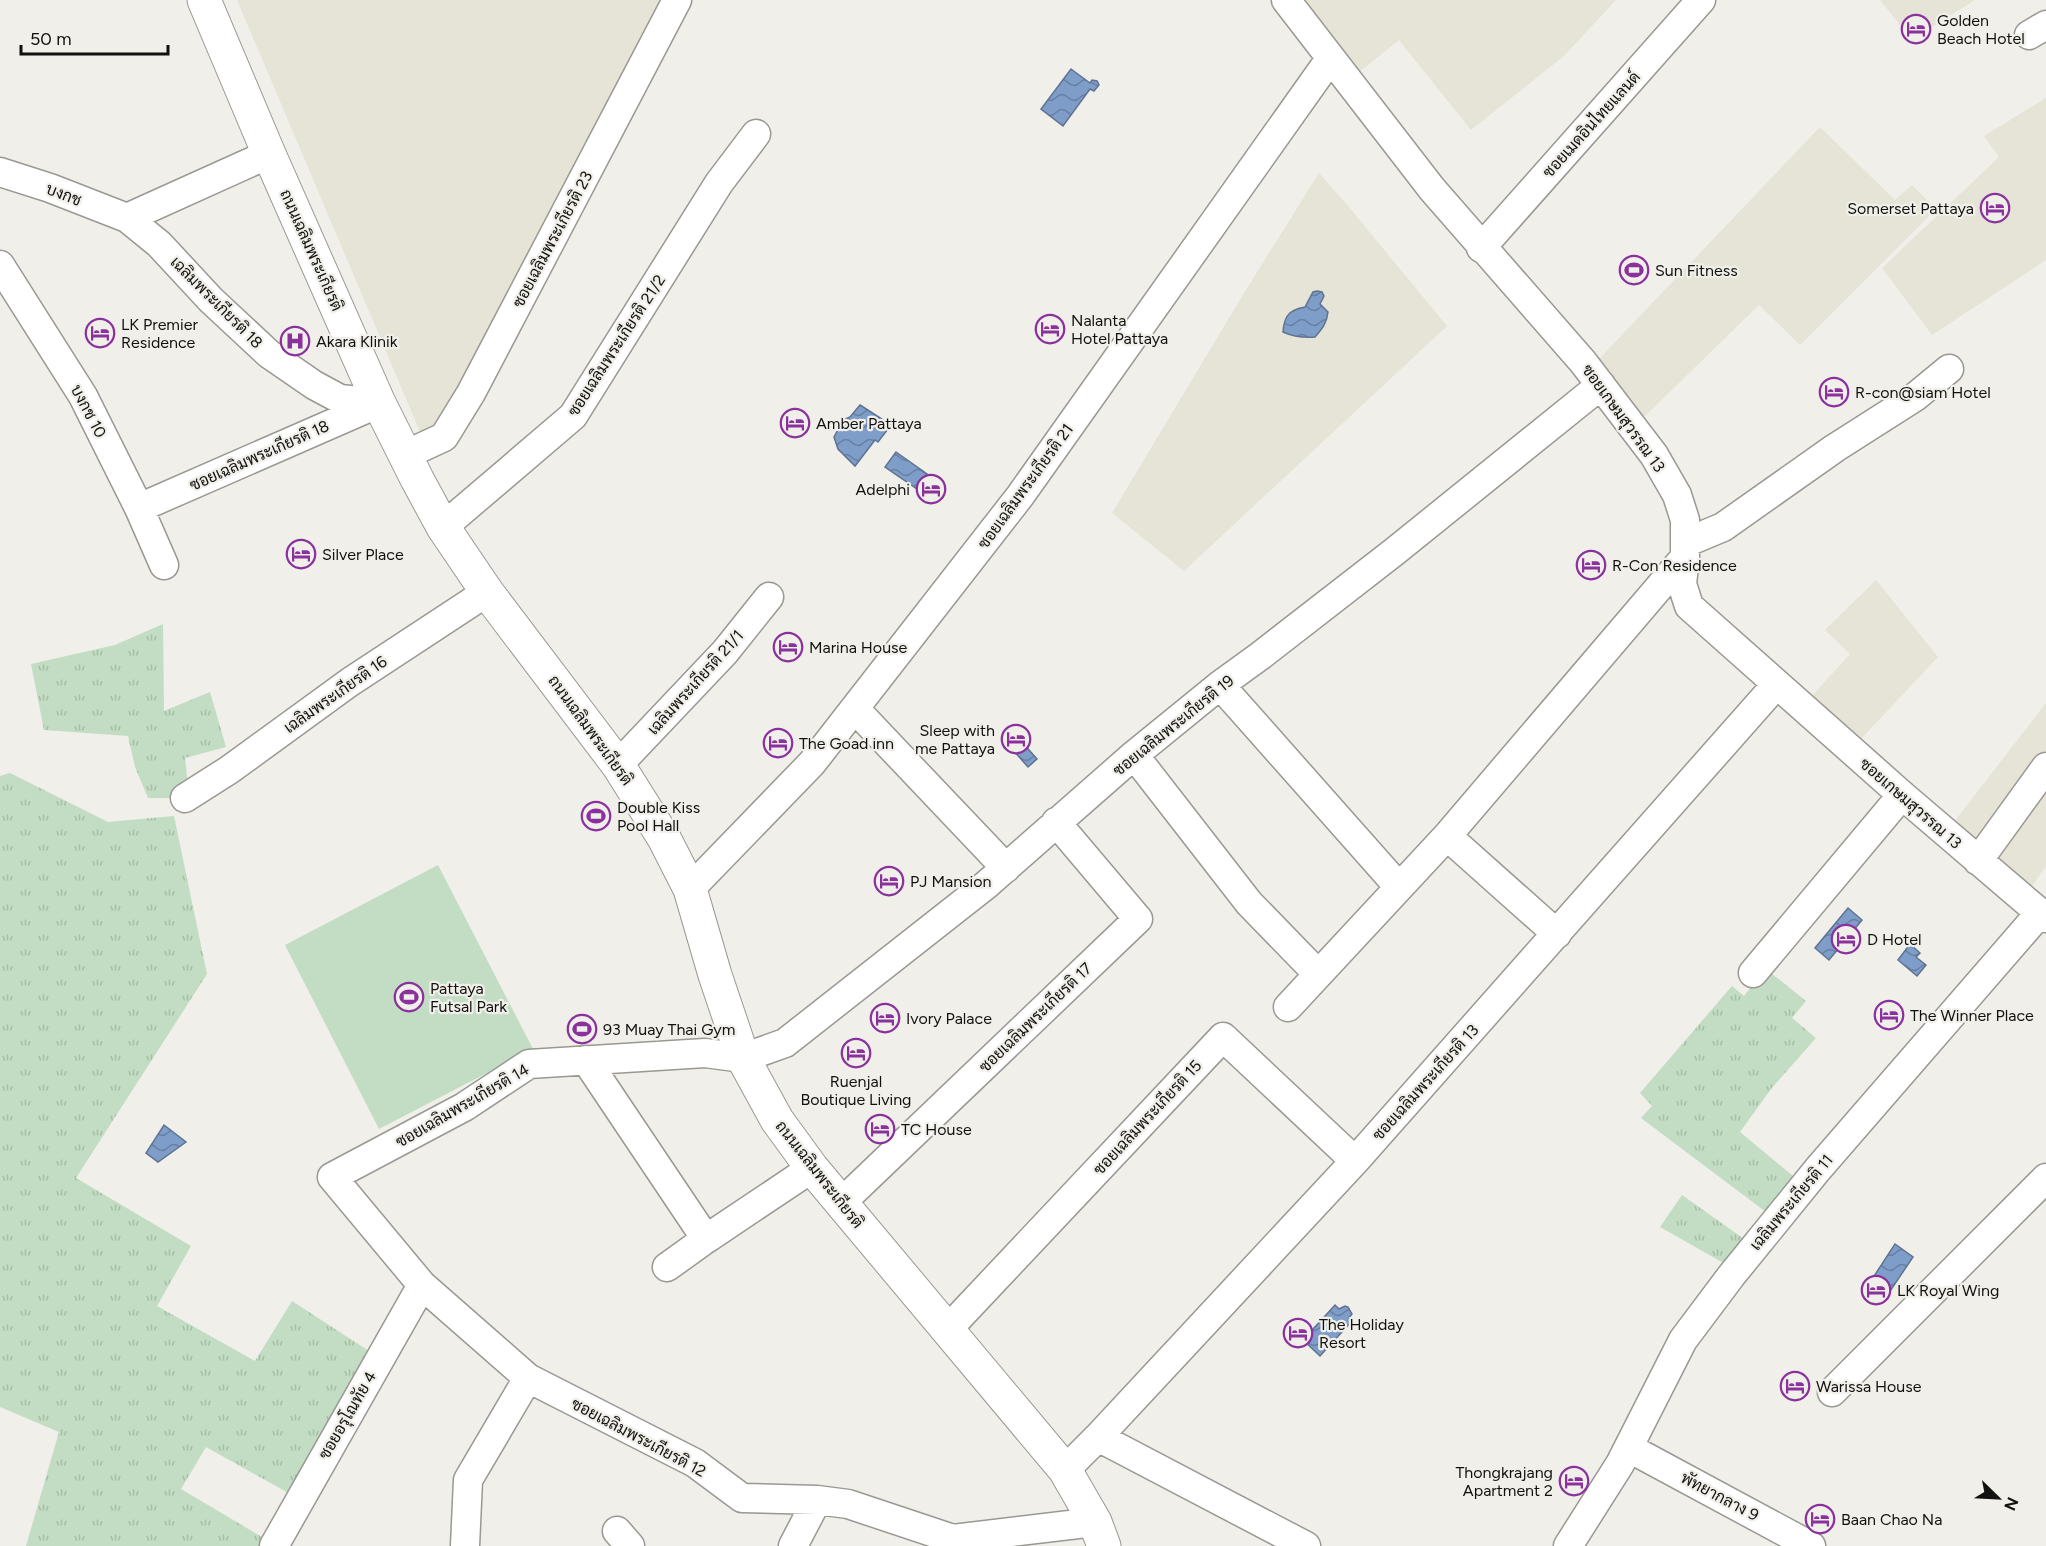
<svg xmlns="http://www.w3.org/2000/svg" width="2046" height="1546" viewBox="0 0 2046 1546" font-family="Figtree,Sarabun,sans-serif">
	<defs>
		<pattern id="grass-tufts" width="24" height="20" patternUnits="userSpaceOnUse" patternTransform="scale(1.5)"><rect width="24" height="20" fill="#c2ddc3"/><path d="M3 7l-1-3M5 7V3M7 7l1-3M15 17l-1-3M17 17v-4M19 17l1-3" fill="none" stroke="#a6bda6"/></pattern>
		<pattern id="water-waves" width="16" height="10" patternUnits="userSpaceOnUse" patternTransform="scale(1.5)"><rect width="16" height="10" fill="#7f9dc9"/><path d="M0 5q4-4 8 0t8 0" fill="none" stroke="#677fa2"/></pattern>
	</defs>
	<rect width="100%" height="100%" fill="#f0efe9"/>
	<path fill="#e6e4d6" d="M 237,0 L 663,0 L 445,422 L 421,434 Z
		M 1303,0 L 1616,0 L 1564,56 L 1471,130 L 1399,40 L 1358,73 Z
		M 1880,0 L 1975,0 L 1912,40 Z
		M 2046,98 L 2046,260 L 1932,335 L 1882,268 L 1999,157 L 1984,136 Z
		M 1820,127 L 1895,200 L 1912,185 L 1936,209 L 1800,345 L 1759,305 L 1642,419 L 1597,361 Z
		M 1319,173 L 1348,206 L 1447,326 L 1184,571 L 1112,513 L 1244,293 Z
		M 1876,580 L 1938,657 L 1859,741 L 1811,697 L 1850,654 L 1825,630 Z
		M 2046,703 L 2046,757 L 1979,842 L 1954,822 Z
		M 2046,780 L 2046,866 L 2032,886 L 1990,854 Z"/>
	<path fill="url(#grass-tufts)" d="M 163,624 L 164,711 L 210,692 L 226,747 L 185,758 L 188,785 L 171,798 L 148,798 L 135,767 L 128,736 L 44,730 L 31,664 L 115,645 Z
		M 10,773 L 108,822 L 174,816 L 207,974 L 76,1178 L 191,1246 L 157,1306 L 255,1361 L 292,1301 L 372,1353 L 292,1495 L 206,1447 L 181,1489 L 267,1540 L 264,1546 L 26,1546 L 59,1432 L 0,1407 L 0,776 Z
		M 1766,969 L 1806,1001 L 1792,1018 L 1816,1038 L 1771,1089 L 1740,1132 L 1799,1181 L 1770,1215 L 1641,1118 L 1652,1106 L 1640,1093 L 1732,986 L 1744,996 Z
		M 1682,1195 L 1747,1241 L 1727,1265 L 1660,1227 Z"/>
	<path fill="#c2ddc3" d="M 438,865 L 533,1049 L 379,1129 L 285,945 Z"/>
	<path fill="url(#water-waves)" stroke="#5e7391" stroke-width="1.5" d="M 1071,69 L 1090,83 L 1092,80 L 1097,81 L 1099,85 L 1094,91 L 1090,89 L 1063,126 L 1041,109 Z
		M 1317,291 L 1322,292 L 1324,296 L 1320,304 L 1328,312 C 1327,323 1322,329 1315,337 C 1303,338 1294,337 1283,332 C 1284,316 1289,310 1305,307 L 1313,292 Z
		M 860,405 L 891,425 L 878,442 L 875,440 L 855,466 L 838,449 L 834,437 L 843,420 L 850,417 Z
		M 896,452 L 927,474 L 917,489 L 885,467 Z
		M 1014,733 L 1037,759 L 1028,767 L 1005,741 Z
		M 1848,908 L 1862,920 L 1829,960 L 1815,948 Z
		M 1910,944 L 1920,953 L 1916,957 L 1926,965 L 1917,976 L 1898,960 Z
		M 164,1125 L 186,1142 L 158,1162 L 146,1153 Z
		M 1895,1244 L 1913,1257 L 1882,1303 L 1872,1298 L 1872,1296 L 1866,1293 L 1865,1290 Z
		M 1335,1305 L 1339,1309 L 1345,1306 L 1348,1307 L 1352,1314 L 1349,1318 L 1352,1321 L 1320,1356 L 1303,1340 Z"/>
	<g fill="none" stroke-linecap="round" stroke-linejoin="round">
		<g stroke="#999892" stroke-width="31">
			<path id="minor" d="M 1286,0 L 1432,189 L 1583,362 L 1654,455 L 1677,495 L 1685,520 L 1685,557 L 1682,584 L 1689,606 L 1902,795 L 2046,918
				M 2029,35 L 2046,25
				M 0,172 L 50,188 L 127,218 L 159,244 L 211,300 L 269,354 L 314,385 L 340,399 L 379,403
				M 127,218 L 269,154
				M 1481,248 L 1701,0
				M 0,265 L 83,396 L 139,508 L 164,565
				M 405,455 L 444,437 L 471,393 L 677,0
				M 139,508 L 377,404
				M 443,527 L 573,416 L 719,183 L 756,134
				M 1685,543 L 1723,527 L 1835,448 L 1915,397 L 1949,369
				M 1220,685 L 1399,887
				M 855,709 L 1006,868
				M 1134,755 L 1249,903 L 1318,974
				M 618,765 L 725,652 L 769,597
				M 185,798 L 229,770 L 350,682 L 487,592
				M 1447,836 L 1557,934
				M 1978,861 L 2046,767
				M 690,889 L 812,763 L 1020,496 L 1330,59
				M 1753,973 L 1902,795
				M 1288,1007 L 1447,836 L 1685,557
				M 586,1060 L 706,1239 L 812,1168
				M 841,1203 L 1138,919 L 1056,822
				M 667,1267 L 706,1239
				M 947,1330 L 1223,1037 L 1355,1161
				M 1832,1392 L 2046,1178
				M 1098,1437 L 1306,1546
				M 1629,1448 L 1811,1546
				M 1065,1470 L 1098,1437 L 1355,1161 L 1776,685
				M 1095,1522 L 953,1539 L 848,1504 L 817,1500 L 742,1498 L 695,1463 L 528,1378 L 422,1285 L 332,1177 L 464,1107 L 529,1064 L 705,1053 L 743,1058 L 785,1043 L 986,885 L 1134,755 L 1220,685 L 1260,656 L 1394,552 L 1601,385
				M 617,1531 L 630,1546
				M 274,1546 L 422,1285
				M 465,1546 L 468,1480 L 528,1378
				M 793,1546 L 817,1500
				M 1568,1546 L 1620,1464 L 1683,1340 L 1731,1276 L 1818,1169 L 2040,913"/>
		</g>
		<g stroke="#999892" stroke-width="35">
			<path id="major" d="M 204,0 L 269,154 L 379,403 L 417,479 L 443,527 L 487,592 L 618,765 L 664,838 L 690,889 L 715,975 L 743,1058 L 777,1120 L 812,1168 L 1065,1470 L 1095,1522 L 1104,1546"/>
		</g>
		<use href="#minor" stroke="#fff" stroke-width="28"/>
		<use href="#major" stroke="#fff" stroke-width="33"/>
	</g>
	<defs>
		<g id="hotel-ring" transform="scale(1.5)"><circle r="9.5" fill="#f0efe9" stroke="#8a319d" stroke-width="1.5"/><path d="M-6-4.5h1.5V1H6V5H4.5V3h-9V5H-6ZM-4 0a1.8 1.8 0 1 1 3.6 0ZM.5 0V-2.5h3Q6-2.5 6 0Z" fill="#8a319d"/></g>
		<g id="stadium-ring" transform="scale(1.5)"><circle r="9.5" fill="#f0efe9" stroke="#8a319d" stroke-width="1.5"/><path d="M0-5a6.5 5 0 1 0 0 10a6.5 5 0 1 0 0-10ZM-3.5-1.8h7v3.6h-7Z" fill="#8a319d"/></g>
		<g id="hospital-ring" transform="scale(1.5)"><circle r="9.5" fill="#f0efe9" stroke="#8a319d" stroke-width="1.5"/><path d="M-5-5h3v3.5h4V-5h3V5h-3V1.5h-4V5h-3Z" fill="#8a319d"/></g>
	</defs>
	<g fill-rule="evenodd">
		<use href="#hotel-ring" x="1916" y="29"/>
		<use href="#hotel-ring" x="1995" y="208"/>
		<use href="#stadium-ring" x="1634" y="270"/>
		<use href="#hotel-ring" x="1050" y="329"/>
		<use href="#hotel-ring" x="100" y="333"/>
		<use href="#hospital-ring" x="295" y="341"/>
		<use href="#hotel-ring" x="1834" y="392"/>
		<use href="#hotel-ring" x="795" y="423"/>
		<use href="#hotel-ring" x="931" y="489"/>
		<use href="#hotel-ring" x="301" y="554"/>
		<use href="#hotel-ring" x="1591" y="565"/>
		<use href="#hotel-ring" x="788" y="647"/>
		<use href="#hotel-ring" x="1016" y="739"/>
		<use href="#hotel-ring" x="778" y="743"/>
		<use href="#stadium-ring" x="596" y="816"/>
		<use href="#hotel-ring" x="889" y="881"/>
		<use href="#hotel-ring" x="1846" y="939"/>
		<use href="#stadium-ring" x="409" y="997"/>
		<use href="#hotel-ring" x="1889" y="1015"/>
		<use href="#hotel-ring" x="885" y="1018"/>
		<use href="#stadium-ring" x="582" y="1029"/>
		<use href="#hotel-ring" x="856" y="1053"/>
		<use href="#hotel-ring" x="880" y="1129"/>
		<use href="#hotel-ring" x="1876" y="1290"/>
		<use href="#hotel-ring" x="1298" y="1333"/>
		<use href="#hotel-ring" x="1795" y="1386"/>
		<use href="#hotel-ring" x="1574" y="1481"/>
		<use href="#hotel-ring" x="1820" y="1519"/>
	</g>
	<g text-anchor="middle" stroke-width="4.5" stroke-linejoin="round" paint-order="stroke">
		<g font-size="16" fill="#11110f" stroke="#f0efe9" text-anchor="start">
			<text x="1937" y="26">Golden<tspan x="1937" dy="18">Beach Hotel</tspan></text>
			<text x="1974" y="214" text-anchor="end">Somerset Pattaya</text>
			<text x="1655" y="276">Sun Fitness</text>
			<text x="1071" y="326">Nalanta<tspan x="1071" dy="18">Hotel Pattaya</tspan></text>
			<text x="121" y="330">LK Premier<tspan x="121" dy="18">Residence</tspan></text>
			<text x="316" y="347">Akara Klinik</text>
			<text x="1855" y="398">R-con@siam Hotel</text>
			<text x="816" y="429">Amber Pattaya</text>
			<text x="910" y="495" text-anchor="end">Adelphi</text>
			<text x="322" y="560">Silver Place</text>
			<text x="1612" y="571">R-Con Residence</text>
			<text x="809" y="653">Marina House</text>
			<text x="995" y="736" text-anchor="end">Sleep with<tspan x="995" dy="18">me Pattaya</tspan></text>
			<text x="799" y="749">The Goad inn</text>
			<text x="617" y="813">Double Kiss<tspan x="617" dy="18">Pool Hall</tspan></text>
			<text x="910" y="887">PJ Mansion</text>
			<text x="1867" y="945">D Hotel</text>
			<text x="430" y="994">Pattaya<tspan x="430" dy="18">Futsal Park</tspan></text>
			<text x="1910" y="1021">The Winner Place</text>
			<text x="906" y="1024">Ivory Palace</text>
			<text x="603" y="1035">93 Muay Thai Gym</text>
			<text x="856" y="1087" text-anchor="middle">Ruenjal<tspan x="856" dy="18">Boutique Living</tspan></text>
			<text x="901" y="1135">TC House</text>
			<text x="1897" y="1296">LK Royal Wing</text>
			<text x="1319" y="1330">The Holiday<tspan x="1319" dy="18">Resort</tspan></text>
			<text x="1816" y="1392">Warissa House</text>
			<text x="1553" y="1478" text-anchor="end">Thongkrajang<tspan x="1553" dy="18">Apartment 2</tspan></text>
			<text x="1841" y="1525">Baan Chao Na</text>
		</g>
		<g font-size="16" fill="#11110f" stroke="#f0efe9">
			<text transform="translate(1591 124) rotate(-48)" y="6">ซอยเมดอินไทยแลนด์</text>
			<text transform="translate(64 194) rotate(21)" y="6">บงกช</text>
			<text transform="translate(552 239) rotate(-62)" y="6">ซอยเฉลิมพระเกียรติ 23</text>
			<text transform="translate(312 250) rotate(66)" y="6">ถนนเฉลิมพระเกียรติ</text>
			<text transform="translate(217 302) rotate(45)" y="6">เฉลิมพระเกียรติ 18</text>
			<text transform="translate(616 345) rotate(-57)" y="6">ซอยเฉลิมพระเกียรติ 21/2</text>
			<text transform="translate(89 411) rotate(62)" y="6">บงกช 10</text>
			<text transform="translate(1624 418) rotate(54)" y="6">ซอยเกษมสุวรรณ 13</text>
			<text transform="translate(259 455) rotate(-24)" y="6">ซอยเฉลิมพระเกียรติ 18</text>
			<text transform="translate(1025 486) rotate(-54)" y="6">ซอยเฉลิมพระเกียรติ 21</text>
			<text transform="translate(695 682) rotate(-48)" y="6">เฉลิมพระเกียรติ 21/1</text>
			<text transform="translate(335 694) rotate(-35)" y="6">เฉลิมพระเกียรติ 16</text>
			<text transform="translate(1173 725) rotate(-39)" y="6">ซอยเฉลิมพระเกียรติ 19</text>
			<text transform="translate(591 730) rotate(54)" y="6">ถนนเฉลิมพระเกียรติ</text>
			<text transform="translate(1911 803) rotate(41)" y="6">ซอยเกษมสุวรรณ 13</text>
			<text transform="translate(1035 1017) rotate(-44)" y="6">ซอยเฉลิมพระเกียรติ 17</text>
			<text transform="translate(1425 1082) rotate(-48)" y="6">ซอยเฉลิมพระเกียรติ 13</text>
			<text transform="translate(462 1105) rotate(-30)" y="6">ซอยเฉลิมพระเกียรติ 14</text>
			<text transform="translate(1147 1117) rotate(-47)" y="6">ซอยเฉลิมพระเกียรติ 15</text>
			<text transform="translate(820 1174) rotate(52)" y="6">ถนนเฉลิมพระเกียรติ</text>
			<text transform="translate(1791 1202) rotate(-50)" y="6">เฉลิมพระเกียรติ 11</text>
			<text transform="translate(347 1415) rotate(-60)" y="6">ซอยอรุโณทัย 4</text>
			<text transform="translate(639 1437) rotate(28)" y="6">ซอยเฉลิมพระเกียรติ 12</text>
			<text transform="translate(1720 1496) rotate(28)" y="6">พัทยากลาง 9</text>
		</g>
	</g>
	<g transform="translate(1998 1498) rotate(114)" stroke="#f0efe9" stroke-width="4.5" paint-order="stroke">
	<path d="M0-4.5L10 22L0 15L-10 22Z" fill="#11110f"/>
	<text y="-9" font-size="16" font-weight="bold" text-anchor="middle" fill="#11110f">N</text>
	</g>
	<path d="M21 45v9h147v-9" fill="none" stroke="#11110f" stroke-width="3"/>
	<text x="30" y="45" font-size="18" fill="#11110f" stroke="#f0efe9" stroke-width="4.5" paint-order="stroke">50 m</text>
</svg>
